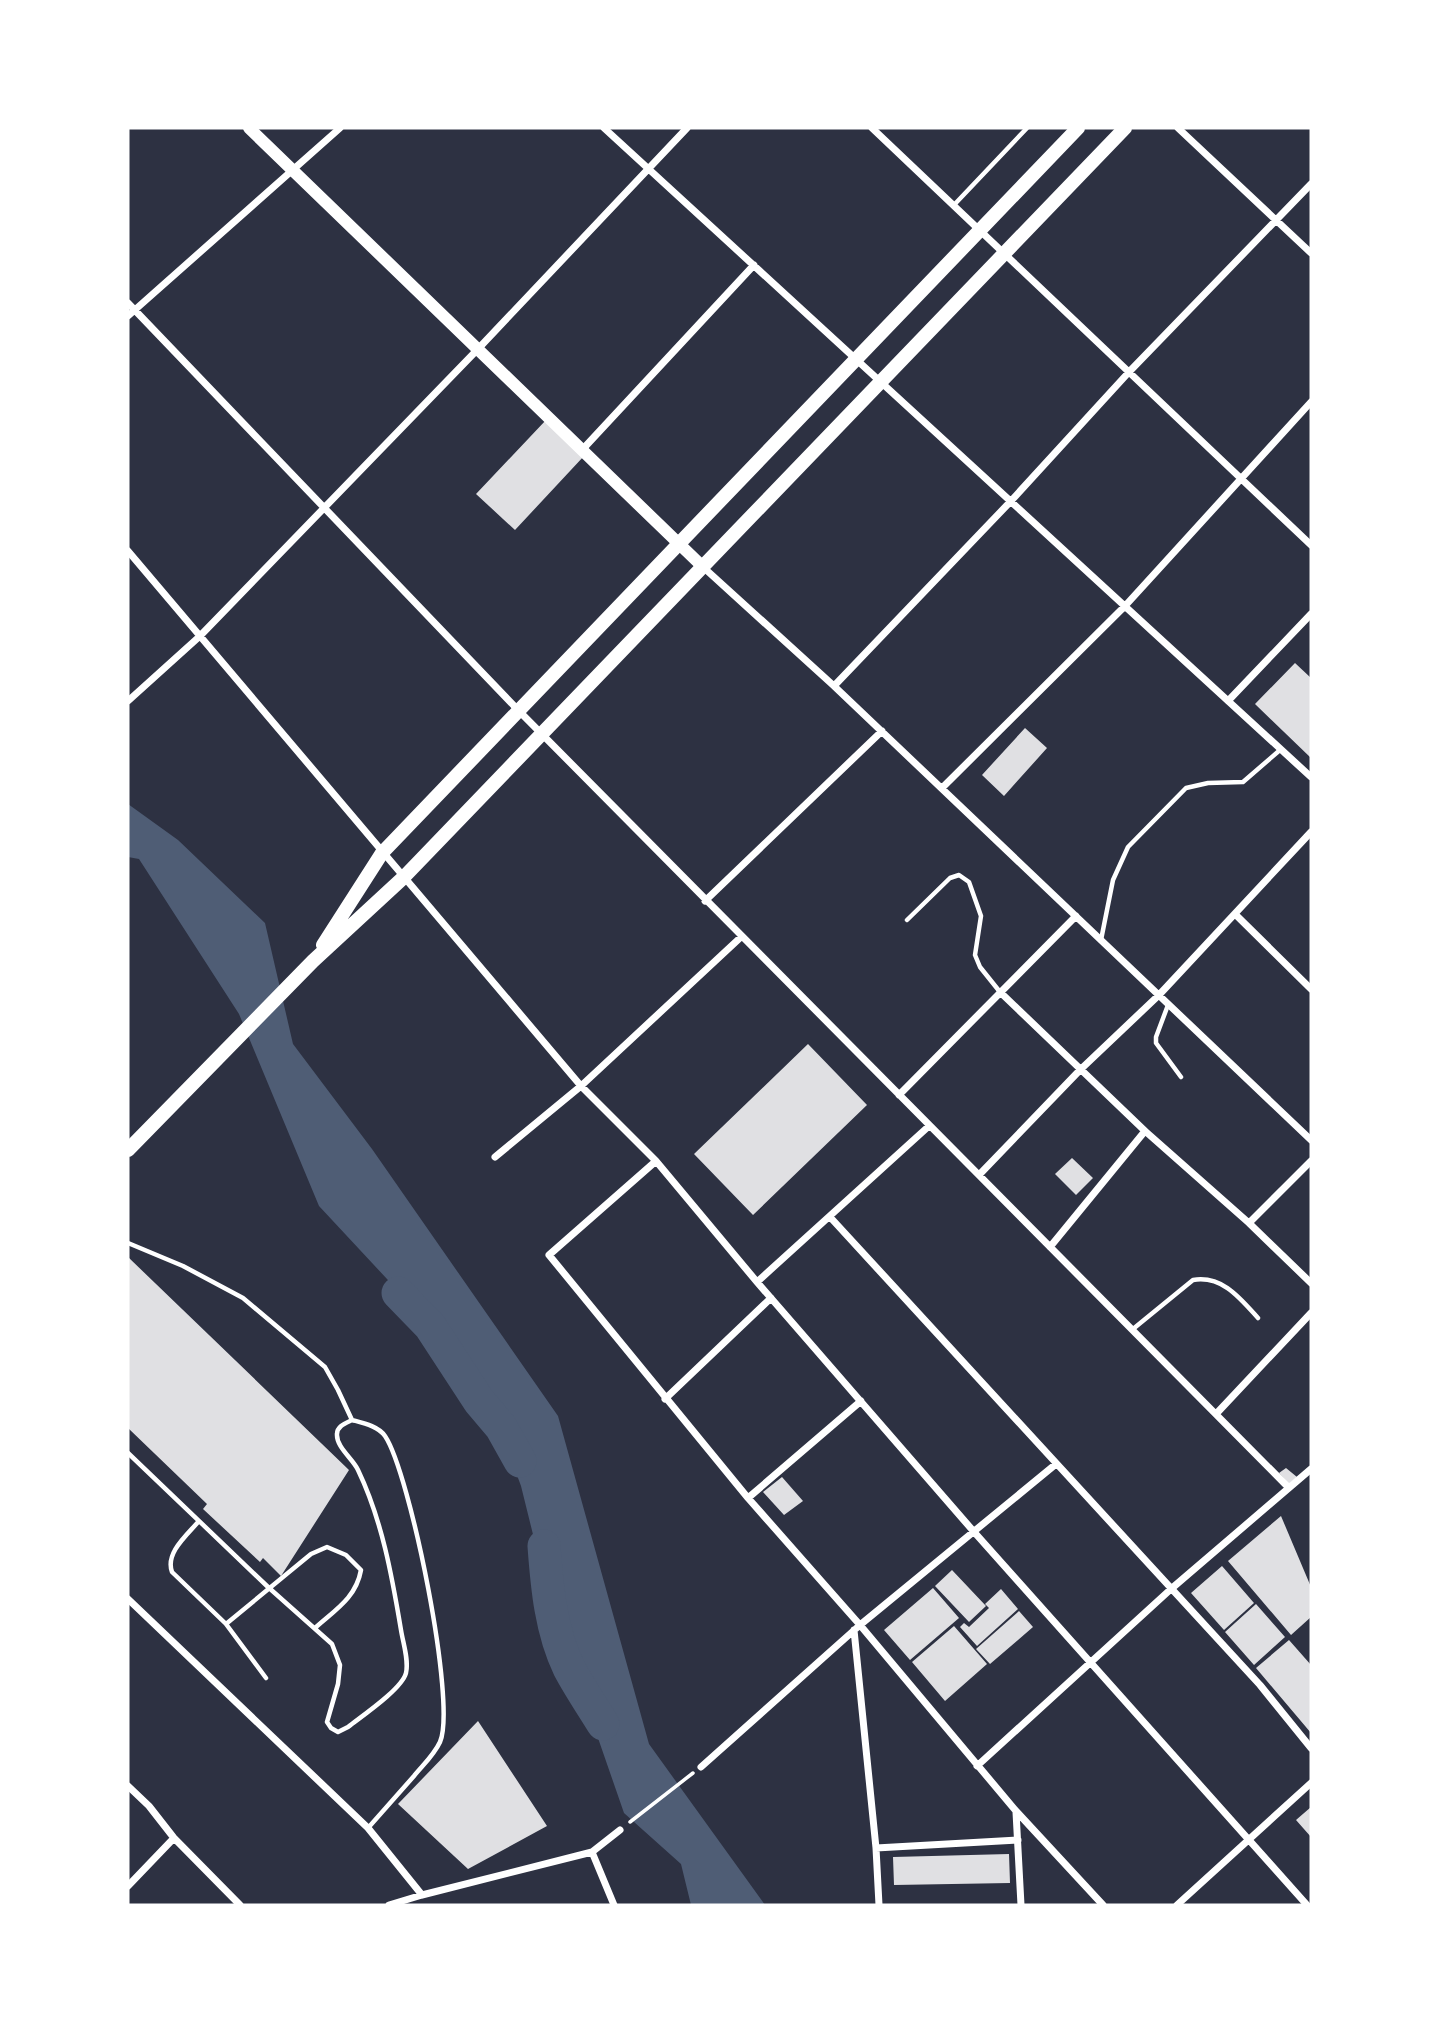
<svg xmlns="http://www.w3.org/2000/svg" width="1439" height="2033" viewBox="0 0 1439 2033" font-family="'Open Sans',sans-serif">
	<rect width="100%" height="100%" fill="#2d3142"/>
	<path fill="#4f5d75" d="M 128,804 L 178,840 L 265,923 L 293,1044 L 372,1149 L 558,1416 L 649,1744 L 765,1905 L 691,1905 L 681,1864 L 624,1813 L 547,1591 L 521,1486 L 482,1381 L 319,1206 L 239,1014 L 139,859 L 128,857 Z"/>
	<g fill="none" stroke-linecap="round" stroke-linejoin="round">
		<path stroke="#4f5d75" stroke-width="33" d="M 398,1293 L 430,1326 L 479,1401 L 501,1427 L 520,1461
			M 544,1546 C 547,1587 551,1631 569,1668 C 579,1687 592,1706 603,1724"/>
	</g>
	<path fill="#e0e0e3" d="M 546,420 L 584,456 L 515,530 L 476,494 Z
		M 1295,663 L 1311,678 L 1311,758 L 1255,704 Z
		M 1025,728 L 1047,748 L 1004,796 L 982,775 Z
		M 808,1044 L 867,1105 L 753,1215 L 694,1154 Z
		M 1072,1158 L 1093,1178 L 1076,1195 L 1055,1174 Z
		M 128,1257 L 349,1470 L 281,1576 L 263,1558 L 260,1562 L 203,1509 L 207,1504 L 128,1428 Z
		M 1286,1468 L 1297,1477 L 1289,1484 L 1279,1473 Z
		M 782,1477 L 803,1501 L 784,1515 L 763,1492 Z
		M 1281,1516 L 1311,1587 L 1311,1617 L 1291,1635 L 1228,1561 Z
		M 1222,1566 L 1254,1603 L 1224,1630 L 1191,1593 Z
		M 952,1570 L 986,1606 L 969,1622 L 935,1586 Z
		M 933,1588 L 959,1618 L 910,1660 L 884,1630 Z
		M 1001,1589 L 1018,1609 L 977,1646 L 960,1627 L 964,1623 L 969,1627 L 989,1608 L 985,1604 Z
		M 1256,1604 L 1285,1637 L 1254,1665 L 1225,1632 Z
		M 1019,1611 L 1033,1627 L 990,1664 L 976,1649 Z
		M 954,1626 L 987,1664 L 945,1701 L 912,1662 Z
		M 1289,1640 L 1311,1665 L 1311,1733 L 1256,1668 Z
		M 478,1721 L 547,1826 L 468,1869 L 398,1804 Z
		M 1311,1807 L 1311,1837 L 1296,1820 Z
		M 1009,1854 L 1010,1883 L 894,1885 L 893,1857 Z"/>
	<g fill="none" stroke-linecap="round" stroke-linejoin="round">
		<path stroke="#fff" stroke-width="3.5" d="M 630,1822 L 693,1773"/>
		<path stroke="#fff" stroke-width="4.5" d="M 953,206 L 1027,128
			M 907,920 L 950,878 L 959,875 L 969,882 L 981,916 L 975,955 L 980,967 L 1000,992
			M 1101,940 L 1113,880 L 1128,847 L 1186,788 L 1208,783 L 1243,782 L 1280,750
			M 1168,1005 L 1156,1037 L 1156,1043 L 1181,1077
			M 128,1243 L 183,1266 L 243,1298 L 325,1367 L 338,1390 L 352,1420
			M 1133,1329 L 1193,1280 C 1222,1275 1240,1298 1258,1318
			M 128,1453 L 268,1587 L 332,1644 L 340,1665 L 338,1684 L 327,1722 L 331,1728 L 338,1732 L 348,1727 C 362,1716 402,1689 406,1673 C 409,1660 403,1643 401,1630 C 392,1576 382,1520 358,1470 C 353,1459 336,1447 337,1434 C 337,1426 346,1423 352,1420 C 363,1423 378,1426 385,1436 C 410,1473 457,1704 440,1742 C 434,1755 423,1765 414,1776 C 399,1793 383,1811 368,1828
			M 199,1521 C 187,1535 165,1553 172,1572 L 225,1623
			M 266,1678 L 226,1624 L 311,1554 L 327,1547 L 346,1555 L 361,1570 C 356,1598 335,1610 315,1628"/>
		<path stroke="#fff" stroke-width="7" d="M 604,128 L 1311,777
			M 872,128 L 1311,545
			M 1178,128 L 1311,253
			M 128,303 L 518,710 L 1288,1487
			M 128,316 L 340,128
			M 582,450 L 754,265
			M 128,551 L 581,1086 L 656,1161 L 757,1282 L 975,1533 L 1307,1905
			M 703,567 L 834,686 L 1311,1140
			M 834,686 L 1011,501 L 1129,372 L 1311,184
			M 128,701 L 200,636 L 478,349 L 687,128
			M 1228,701 L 1311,614
			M 942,788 L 1125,606 L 1311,402
			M 705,901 L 882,731
			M 1236,915 L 1311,989
			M 1000,992 L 1145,1131 L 1249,1223 L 1311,1283
			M 899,1095 L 1076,916
			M 495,1157 L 581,1086 L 741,937
			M 656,1161 L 549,1255 L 748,1498 L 860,1625 L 1016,1811 L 1103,1905
			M 979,1175 L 1080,1070 L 1159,995 L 1311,832
			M 830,1217 L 1260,1685 L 1311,1748
			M 1249,1223 L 1311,1161
			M 1050,1247 L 1145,1131
			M 757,1282 L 929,1126
			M 665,1399 L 771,1298
			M 1216,1414 L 1311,1313
			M 748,1498 L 861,1401
			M 128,1599 L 368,1828 L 422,1895
			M 854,1630 L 876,1848 L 879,1905
			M 977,1766 L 1171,1589 L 1311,1469
			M 701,1767 L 860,1625 L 1056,1464
			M 128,1786 L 149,1806 L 174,1838 L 240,1905
			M 1016,1812 L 1021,1905
			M 876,1848 L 1018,1840
			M 592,1852 L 614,1905
			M 128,1886 L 174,1838
			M 389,1905 L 422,1895 L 592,1852 L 620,1830
			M 1177,1905 L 1311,1783"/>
		<path stroke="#fff" stroke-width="12" d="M 249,128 L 703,567"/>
		<path stroke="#fff" stroke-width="14" d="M 323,945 L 382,853 L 1078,128
			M 128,1150 L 313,961 L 404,877 L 1125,128"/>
	</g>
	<rect width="1439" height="2033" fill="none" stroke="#ffffff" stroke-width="259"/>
</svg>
